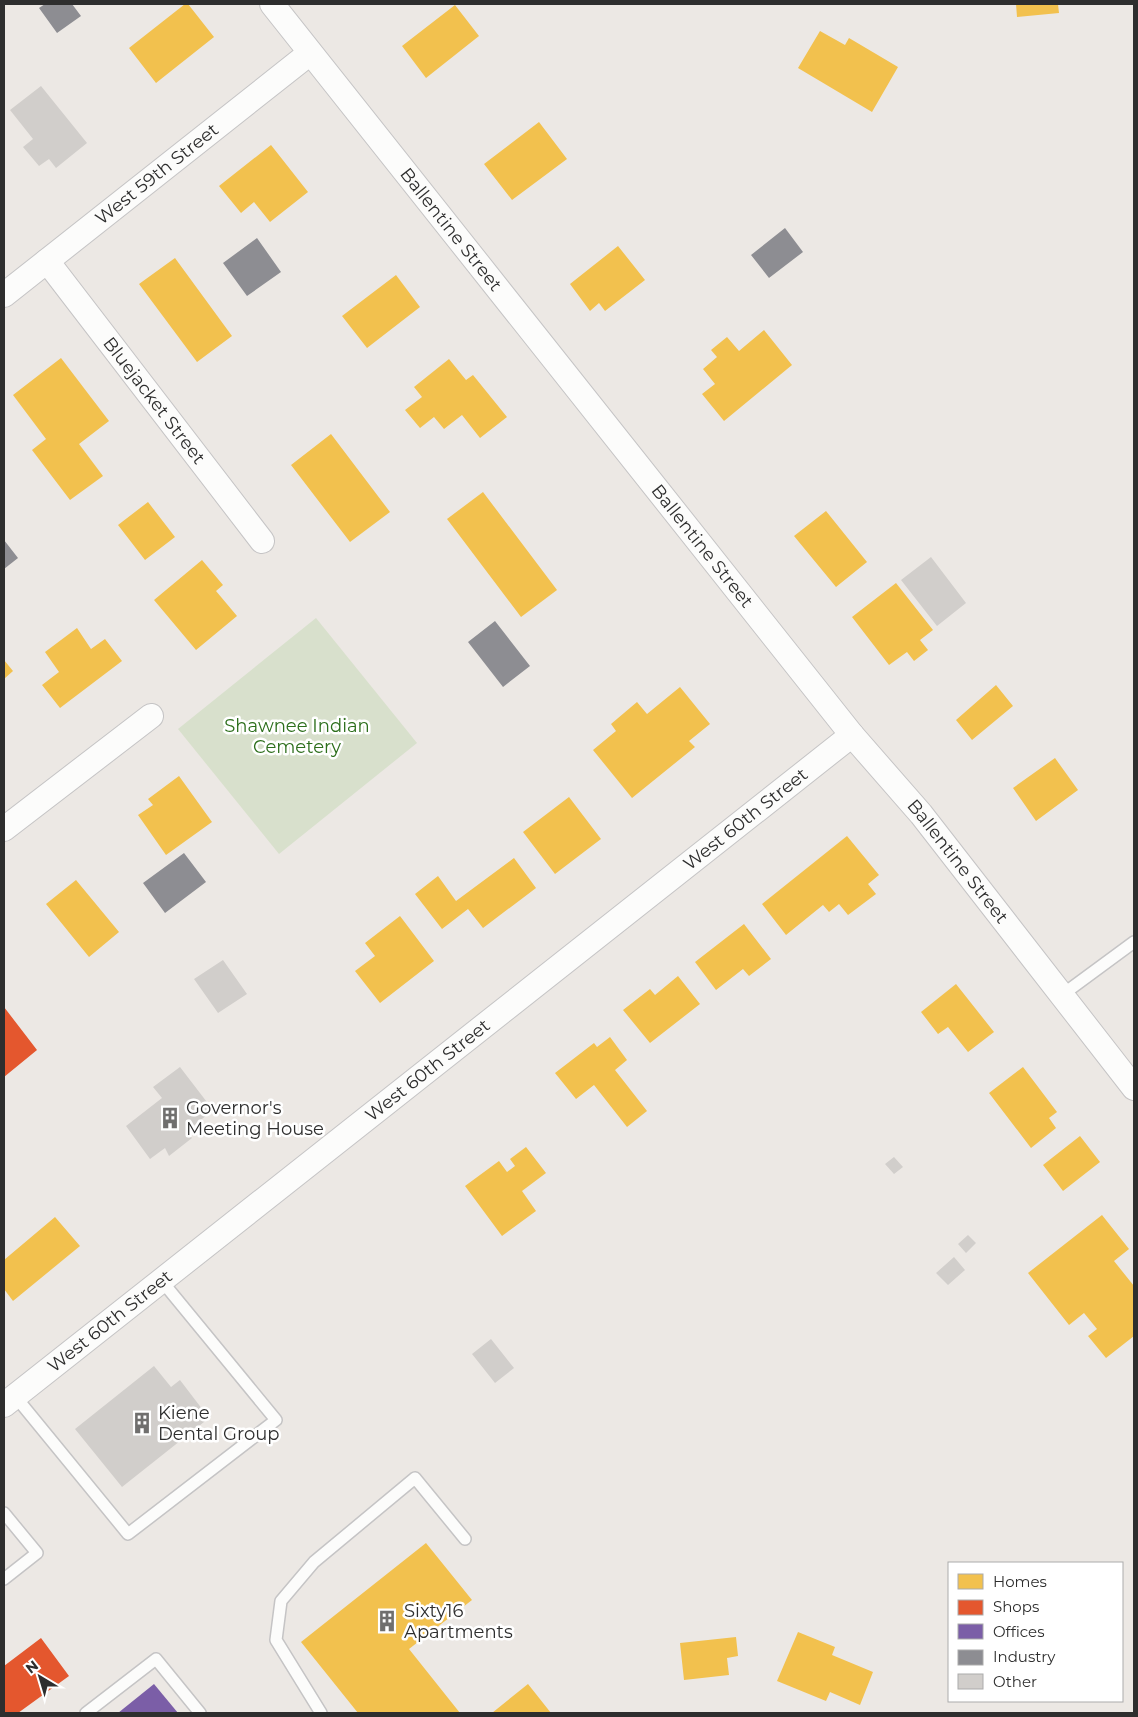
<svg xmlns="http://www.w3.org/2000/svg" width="1138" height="1717" viewBox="0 0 1138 1717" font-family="Montserrat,sans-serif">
	<rect width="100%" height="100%" fill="#ece8e4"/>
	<path fill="#d8e0cc" d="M 316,618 L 417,743 L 279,854 L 178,729 Z"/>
	<path fill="#f2c14e" d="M 185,4 L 188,4 L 214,37 L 156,83 L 129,48 Z
		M 1016,4 L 1058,4 L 1059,13 L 1017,17 Z
		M 455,5 L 479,36 L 426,78 L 402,46 Z
		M 820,31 L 845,45 L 849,38 L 898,67 L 872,112 L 798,68 Z
		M 539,122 L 567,159 L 512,200 L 484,164 Z
		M 271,145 L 308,192 L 270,222 L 254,202 L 241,213 L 219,186 Z
		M 618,246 L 645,280 L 605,311 L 599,303 L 590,311 L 570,284 Z
		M 175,258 L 232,336 L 197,362 L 139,284 Z
		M 396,275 L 420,307 L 367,348 L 342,316 Z
		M 764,330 L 792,365 L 724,421 L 702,394 L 715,384 L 703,369 L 717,357 L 711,350 L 727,337 L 739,351 Z
		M 61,358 L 109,421 L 79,444 L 103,476 L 70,500 L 32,450 L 46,439 L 13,395 Z
		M 449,359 L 466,380 L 473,375 L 507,417 L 480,438 L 462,415 L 444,429 L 434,417 L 420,428 L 405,410 L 422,397 L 414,387 Z
		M 331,434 L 390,512 L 350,542 L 291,465 Z
		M 483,492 L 557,590 L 521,617 L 447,519 Z
		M 148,502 L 175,537 L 145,560 L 118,525 Z
		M 826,511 L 867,562 L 836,587 L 794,536 Z
		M 202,560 L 223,585 L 216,591 L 237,616 L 196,650 L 154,600 Z
		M 896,583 L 933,630 L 920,640 L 928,650 L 914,661 L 907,652 L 889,665 L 852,617 Z
		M 77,628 L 91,649 L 105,639 L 122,661 L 60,708 L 42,685 L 59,672 L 45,652 Z
		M 4,660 L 13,671 L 4,679 Z
		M 996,685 L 1013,706 L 972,740 L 956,720 Z
		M 680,687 L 710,724 L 689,741 L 695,747 L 632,798 L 593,750 L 616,731 L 611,724 L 637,702 L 647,714 Z
		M 1055,758 L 1078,790 L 1036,821 L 1013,788 Z
		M 179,776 L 212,822 L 166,855 L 138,815 L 153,805 L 148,799 Z
		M 569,797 L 601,839 L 555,874 L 523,832 Z
		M 847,836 L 879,875 L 868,884 L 876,894 L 848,915 L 839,904 L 829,912 L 823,905 L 786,935 L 762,904 Z
		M 514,858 L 536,888 L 483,928 L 468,909 L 442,929 L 415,894 L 438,876 L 456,901 Z
		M 76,880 L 119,932 L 89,957 L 46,904 Z
		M 400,916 L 434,961 L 380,1003 L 355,971 L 375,956 L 365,943 Z
		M 744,924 L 771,959 L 749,976 L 743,969 L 716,990 L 695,962 Z
		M 678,976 L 700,1004 L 650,1043 L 623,1010 L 650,989 L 655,995 Z
		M 956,984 L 994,1032 L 968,1052 L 948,1027 L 938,1034 L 921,1012 Z
		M 610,1037 L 627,1060 L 615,1070 L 647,1111 L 627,1127 L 594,1085 L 576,1099 L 555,1073 L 594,1043 L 597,1047 Z
		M 1023,1067 L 1057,1112 L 1049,1118 L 1056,1128 L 1031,1148 L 989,1093 Z
		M 1080,1136 L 1100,1162 L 1063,1191 L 1043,1165 Z
		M 526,1147 L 546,1173 L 522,1191 L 536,1211 L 502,1236 L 465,1186 L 499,1161 L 507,1172 L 515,1166 L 510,1159 Z
		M 1102,1215 L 1129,1249 L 1114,1261 L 1134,1286 L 1134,1336 L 1106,1358 L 1088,1336 L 1097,1329 L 1084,1313 L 1069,1325 L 1028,1273 Z
		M 55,1217 L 80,1246 L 13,1301 L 4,1289 L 4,1260 Z
		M 426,1543 L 472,1600 L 409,1649 L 460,1713 L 358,1713 L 301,1642 Z
		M 798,1632 L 835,1647 L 832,1655 L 873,1672 L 860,1705 L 830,1692 L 826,1701 L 777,1681 Z
		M 736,1637 L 738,1656 L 727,1658 L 729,1675 L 684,1680 L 680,1643 Z
		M 528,1684 L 551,1713 L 492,1713 Z"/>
	<path fill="#e4572e" d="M 4,1007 L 37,1050 L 4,1077 Z
		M 41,1638 L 69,1676 L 18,1713 L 4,1713 L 4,1666 Z"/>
	<path fill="#7b5ea7" d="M 154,1684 L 178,1713 L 118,1713 Z"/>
	<path fill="#8d8d92" d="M 45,4 L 72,4 L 81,16 L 57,33 L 39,8 Z
		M 785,228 L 803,252 L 769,278 L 751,255 Z
		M 257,238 L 281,272 L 247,296 L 223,263 Z
		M 4,540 L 18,558 L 4,569 Z
		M 495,621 L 530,666 L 503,687 L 468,642 Z
		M 184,853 L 206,882 L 165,913 L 143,883 Z"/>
	<path fill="#d1cecb" d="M 41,86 L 87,143 L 56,168 L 49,159 L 39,166 L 23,147 L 33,139 L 10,110 Z
		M 931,557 L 966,603 L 937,626 L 901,580 Z
		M 223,960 L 247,994 L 218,1013 L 194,979 Z
		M 180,1067 L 213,1110 L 186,1132 L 192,1138 L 169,1156 L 165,1148 L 150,1159 L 126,1126 L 162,1098 L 153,1087 Z
		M 894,1157 L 903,1167 L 894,1174 L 885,1164 Z
		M 968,1235 L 976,1243 L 966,1253 L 958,1244 Z
		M 954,1257 L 965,1270 L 948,1285 L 936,1273 Z
		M 491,1339 L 514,1368 L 495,1383 L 472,1354 Z
		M 154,1366 L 171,1387 L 180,1380 L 209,1418 L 122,1487 L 75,1429 Z"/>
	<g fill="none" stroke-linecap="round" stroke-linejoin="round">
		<g stroke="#c5c4c5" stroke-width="14">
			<path id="lane" d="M 1062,995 L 1134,942
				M 15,1396 L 128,1534 L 276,1420 L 161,1280
				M 4,1513 L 37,1553 L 4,1579
				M 86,1713 L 156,1659 L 200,1713
				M 321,1713 L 276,1640 L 281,1601 L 314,1562 L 415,1478 L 465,1539"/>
		</g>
		<g stroke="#c5c4c5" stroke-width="26">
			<g id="street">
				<path id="s1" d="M 272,4 L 852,735 L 921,814 L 1134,1088"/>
				<path id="s2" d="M 47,261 L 262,541"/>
				<path id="s3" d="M 4,295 L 310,53"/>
				<path d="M 4,829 L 151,716"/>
				<path id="s4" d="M 4,1405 L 852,735"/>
			</g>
		</g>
		<use href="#lane" stroke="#fcfcfb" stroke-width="11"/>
		<use href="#street" stroke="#fcfcfb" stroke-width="24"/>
	</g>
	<defs>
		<g id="building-bare" transform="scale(1.725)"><path d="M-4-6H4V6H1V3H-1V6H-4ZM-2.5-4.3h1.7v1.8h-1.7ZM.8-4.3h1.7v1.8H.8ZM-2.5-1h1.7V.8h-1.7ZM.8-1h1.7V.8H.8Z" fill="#706f6e" stroke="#fff" stroke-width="2.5" paint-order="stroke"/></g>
	</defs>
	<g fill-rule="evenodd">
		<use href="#building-bare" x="170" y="1118"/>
		<use href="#building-bare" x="142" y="1423"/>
		<use href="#building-bare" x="387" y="1621"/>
	</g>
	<g text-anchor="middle" stroke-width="5" stroke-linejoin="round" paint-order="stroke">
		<g font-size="18" fill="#2e2e2e" stroke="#fff">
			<text dy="6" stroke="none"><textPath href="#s3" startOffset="195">West 59th Street</textPath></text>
			<text dy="6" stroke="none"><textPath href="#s1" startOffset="288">Ballentine Street</textPath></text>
			<text dy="6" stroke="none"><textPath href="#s2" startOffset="176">Bluejacket Street</textPath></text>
			<text dy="6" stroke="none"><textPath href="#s1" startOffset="692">Ballentine Street</textPath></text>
			<text dy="6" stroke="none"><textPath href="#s4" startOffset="945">West 60th Street</textPath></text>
			<text dy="6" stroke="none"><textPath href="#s1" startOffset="1098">Ballentine Street</textPath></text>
			<text dy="6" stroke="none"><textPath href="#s4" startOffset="540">West 60th Street</textPath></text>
			<text dy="6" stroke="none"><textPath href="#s4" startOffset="135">West 60th Street</textPath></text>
		</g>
		<g font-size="18" fill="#2c6e1b" stroke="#fff">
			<text x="297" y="732">Shawnee Indian<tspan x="297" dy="21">Cemetery</tspan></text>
		</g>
		<g font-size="18" fill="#2e2e2e" stroke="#fff" text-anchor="start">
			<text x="186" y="1114">Governor's<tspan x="186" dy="21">Meeting House</tspan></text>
			<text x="158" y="1419">Kiene<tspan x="158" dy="21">Dental Group</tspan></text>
			<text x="404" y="1617">Sixty16<tspan x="404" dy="21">Apartments</tspan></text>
		</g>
	</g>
	<rect width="1138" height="1717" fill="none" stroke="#2e2e2e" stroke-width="10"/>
	<rect x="948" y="1562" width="175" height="140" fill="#ffffff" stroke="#ababab"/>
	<rect x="958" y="1574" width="25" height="15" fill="#f2c14e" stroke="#ababab"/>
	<text x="993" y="1587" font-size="15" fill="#2e2e2e">Homes</text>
	<rect x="958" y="1600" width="25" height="15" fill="#e4572e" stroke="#ababab"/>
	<text x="993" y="1612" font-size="15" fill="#2e2e2e">Shops</text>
	<rect x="958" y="1624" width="25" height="15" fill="#7b5ea7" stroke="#ababab"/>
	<text x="993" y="1637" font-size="15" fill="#2e2e2e">Offices</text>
	<rect x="958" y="1650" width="25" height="15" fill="#8d8d92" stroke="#ababab"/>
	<text x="993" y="1662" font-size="15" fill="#2e2e2e">Industry</text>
	<rect x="958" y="1674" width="25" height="15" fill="#d1cecb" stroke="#ababab"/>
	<text x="993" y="1687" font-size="15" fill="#2e2e2e">Other</text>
	<g transform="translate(40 1677) rotate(322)" stroke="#ffffff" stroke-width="4" paint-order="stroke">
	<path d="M0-4L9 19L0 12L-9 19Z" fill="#2e2e2e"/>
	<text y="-8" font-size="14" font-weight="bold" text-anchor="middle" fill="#2e2e2e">N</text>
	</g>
</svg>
